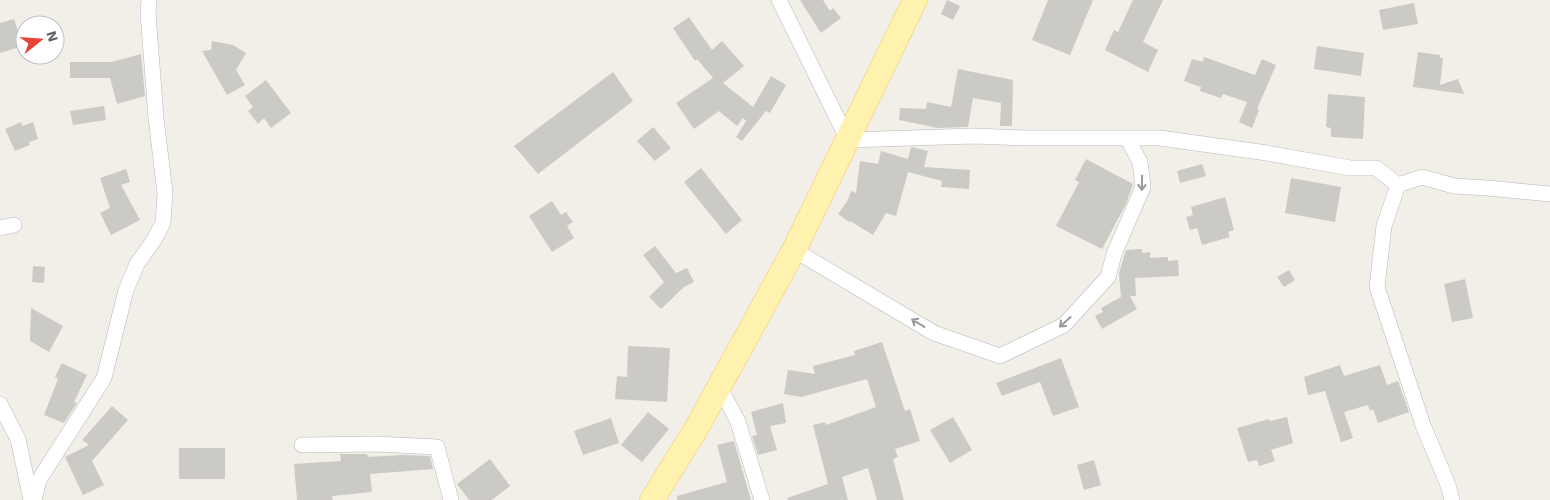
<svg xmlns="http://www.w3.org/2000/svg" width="1550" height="500" viewBox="0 0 1550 500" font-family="'Work Sans',sans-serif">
	<rect width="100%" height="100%" fill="#f1efe8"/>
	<path fill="#cccac5" d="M 800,0 L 823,0 L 830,11 L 833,8 L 841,18 L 821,33 Z
		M 947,0 L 960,6 L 953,20 L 941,14 Z
		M 1048,0 L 1093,0 L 1070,55 L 1032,40 Z
		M 1133,0 L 1163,0 L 1143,42 L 1158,50 L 1148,72 L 1105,50 L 1114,30 L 1118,32 Z
		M 1414,3 L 1418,24 L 1383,30 L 1379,10 Z
		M 689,17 L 712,50 L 722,41 L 744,66 L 723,83 L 753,107 L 771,76 L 786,85 L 770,113 L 766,111 L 742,141 L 736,137 L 746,121 L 743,118 L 737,126 L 719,111 L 694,129 L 676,103 L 713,78 L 697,59 L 695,61 L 673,28 Z
		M 14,19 L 23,46 L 0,53 L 0,23 Z
		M 212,41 L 233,45 L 246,53 L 236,70 L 245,85 L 227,95 L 202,51 L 211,50 Z
		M 1317,46 L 1364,53 L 1361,76 L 1314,69 Z
		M 1418,52 L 1440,55 L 1440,58 L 1443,58 L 1440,85 L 1458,79 L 1464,94 L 1413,87 Z
		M 141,54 L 145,96 L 117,104 L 110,78 L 70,78 L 70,62 L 112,62 Z
		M 1204,57 L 1255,75 L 1262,59 L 1276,65 L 1257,109 L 1259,110 L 1252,128 L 1239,122 L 1247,102 L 1223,94 L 1221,98 L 1200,91 L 1201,87 L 1184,81 L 1192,59 L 1203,62 Z
		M 958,69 L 1013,80 L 1012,126 L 1000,126 L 1001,103 L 973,98 L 968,127 L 938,128 L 899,120 L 900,108 L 926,109 L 927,102 L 951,107 Z
		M 613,72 L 633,101 L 538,174 L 514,146 Z
		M 266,80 L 291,113 L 271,128 L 264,118 L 258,124 L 248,111 L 253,107 L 245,96 Z
		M 1328,94 L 1365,97 L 1363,139 L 1331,137 L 1331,128 L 1326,127 Z
		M 104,106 L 106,120 L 73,125 L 70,111 Z
		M 21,122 L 22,126 L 33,122 L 38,139 L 29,142 L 30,145 L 15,151 L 5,129 Z
		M 653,127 L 671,148 L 655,161 L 637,141 Z
		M 911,147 L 928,151 L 924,167 L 970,170 L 969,189 L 941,187 L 942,181 L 908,172 L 896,216 L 886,213 L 873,235 L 850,221 L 849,222 L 838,214 L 848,200 L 851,191 L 856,193 L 860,161 L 878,164 L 881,151 L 908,159 Z
		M 1086,159 L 1133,184 L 1126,204 L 1102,249 L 1056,226 L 1079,182 L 1075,180 Z
		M 1202,164 L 1206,176 L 1180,183 L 1177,171 Z
		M 701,168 L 742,220 L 726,234 L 684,182 Z
		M 126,169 L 130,182 L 121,185 L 140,220 L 111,235 L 100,213 L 110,208 L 100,178 Z
		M 1291,178 L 1341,187 L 1335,222 L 1285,213 Z
		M 1225,197 L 1234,230 L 1228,232 L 1230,237 L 1202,245 L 1197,228 L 1190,230 L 1186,217 L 1193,215 L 1191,207 Z
		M 552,201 L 561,215 L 566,212 L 573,222 L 567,226 L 574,238 L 552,252 L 529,216 Z
		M 655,246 L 676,273 L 687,268 L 694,282 L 684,287 L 661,309 L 649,297 L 664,282 L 643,255 Z
		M 1142,249 L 1142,253 L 1150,252 L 1150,258 L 1168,257 L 1168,261 L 1178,260 L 1179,276 L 1135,278 L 1136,296 L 1130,296 L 1137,309 L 1102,329 L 1095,316 L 1103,312 L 1101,308 L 1121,297 L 1119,273 L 1126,250 Z
		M 33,266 L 45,267 L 44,283 L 32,282 Z
		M 1289,270 L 1295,280 L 1284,287 L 1277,277 Z
		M 1465,279 L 1473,318 L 1452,322 L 1444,284 Z
		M 31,308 L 63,326 L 49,352 L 30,341 Z
		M 882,342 L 905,411 L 910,409 L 920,441 L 895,449 L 898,457 L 893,459 L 904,500 L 877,500 L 868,468 L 842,477 L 848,500 L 788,500 L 787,498 L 828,484 L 813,425 L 825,422 L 826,425 L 876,407 L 867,379 L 801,397 L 784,394 L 788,370 L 815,374 L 813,366 L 855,355 L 854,351 Z
		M 628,346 L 670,348 L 667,402 L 615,399 L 617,376 L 627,377 Z
		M 1061,358 L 1079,407 L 1053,416 L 1040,382 L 1002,396 L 996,383 Z
		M 62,363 L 87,375 L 74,402 L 77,403 L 64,423 L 44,415 L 58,379 L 55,377 Z
		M 1340,365 L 1344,376 L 1380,365 L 1387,385 L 1398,381 L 1409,412 L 1378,423 L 1373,409 L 1370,411 L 1368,405 L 1344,412 L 1353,438 L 1341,442 L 1325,391 L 1308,395 L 1304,377 Z
		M 783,403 L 786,423 L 770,426 L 777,450 L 758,455 L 752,436 L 757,435 L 751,412 Z
		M 112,406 L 128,420 L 92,461 L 104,485 L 83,495 L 65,457 L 89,445 L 82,440 Z
		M 648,412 L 669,429 L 642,462 L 621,445 Z
		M 953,417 L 972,450 L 950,463 L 930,430 Z
		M 1287,417 L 1293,443 L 1271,450 L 1275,461 L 1259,466 L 1257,460 L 1248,462 L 1237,428 L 1269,419 L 1270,421 Z
		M 611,418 L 619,443 L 583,455 L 574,431 Z
		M 734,441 L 751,500 L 677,500 L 677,496 L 727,482 L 717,445 Z
		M 179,448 L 225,448 L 225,479 L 179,479 Z
		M 340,454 L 367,454 L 368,457 L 402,455 L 430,456 L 433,469 L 370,474 L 372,492 L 332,496 L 333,500 L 297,500 L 294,464 L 341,461 Z
		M 490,459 L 510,486 L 492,500 L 469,500 L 457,484 Z
		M 1094,460 L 1101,485 L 1084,490 L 1077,465 Z"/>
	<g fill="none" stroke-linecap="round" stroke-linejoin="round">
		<g stroke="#b5b8bc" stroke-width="16">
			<path id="street" d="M 779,0 L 848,140 L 974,136 L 1026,138 L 1160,138 L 1267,153 L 1350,168 L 1376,168 L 1398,185 L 1422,177 L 1454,186 L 1487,188 L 1550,194
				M 1398,185 L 1384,226 L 1377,287 L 1423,425 L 1448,485 L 1452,500
				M 0,228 L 14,225
				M 794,250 L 934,333 L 1000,356 L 1064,325 L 1108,277 L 1114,254 L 1143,187 L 1140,162 L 1127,138
				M 717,392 L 726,399 L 738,422 L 762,500
				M 0,404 L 18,439 L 31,500
				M 302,445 L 376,444 L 437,447 L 451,500
				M 34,500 L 39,480 L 104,378 L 126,290 L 137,264 L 154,240 L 163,223 L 165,193 L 156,118 L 148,13 L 149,0"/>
		</g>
		<g stroke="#f2c960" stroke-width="25">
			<path id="primary" d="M 652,500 L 696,429 L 794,250 L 915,0"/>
		</g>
		<use href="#street" stroke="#fff" stroke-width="15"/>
		<use href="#primary" stroke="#fff2af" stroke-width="24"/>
	</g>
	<defs><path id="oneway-shaft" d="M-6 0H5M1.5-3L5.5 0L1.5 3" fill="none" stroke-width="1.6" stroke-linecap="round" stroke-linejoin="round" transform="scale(1.25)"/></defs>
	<g stroke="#979a9d">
		<use href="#oneway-shaft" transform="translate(1142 183) rotate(91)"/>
		<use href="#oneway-shaft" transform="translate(1065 322) rotate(138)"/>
		<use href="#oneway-shaft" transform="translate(918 323) rotate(-149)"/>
	</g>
	<g transform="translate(40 40) rotate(73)"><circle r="24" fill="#ffffff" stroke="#bfc1c3"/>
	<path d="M0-4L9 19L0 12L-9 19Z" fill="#ea4335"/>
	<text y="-8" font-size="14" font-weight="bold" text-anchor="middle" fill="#5f6368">N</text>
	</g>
</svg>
